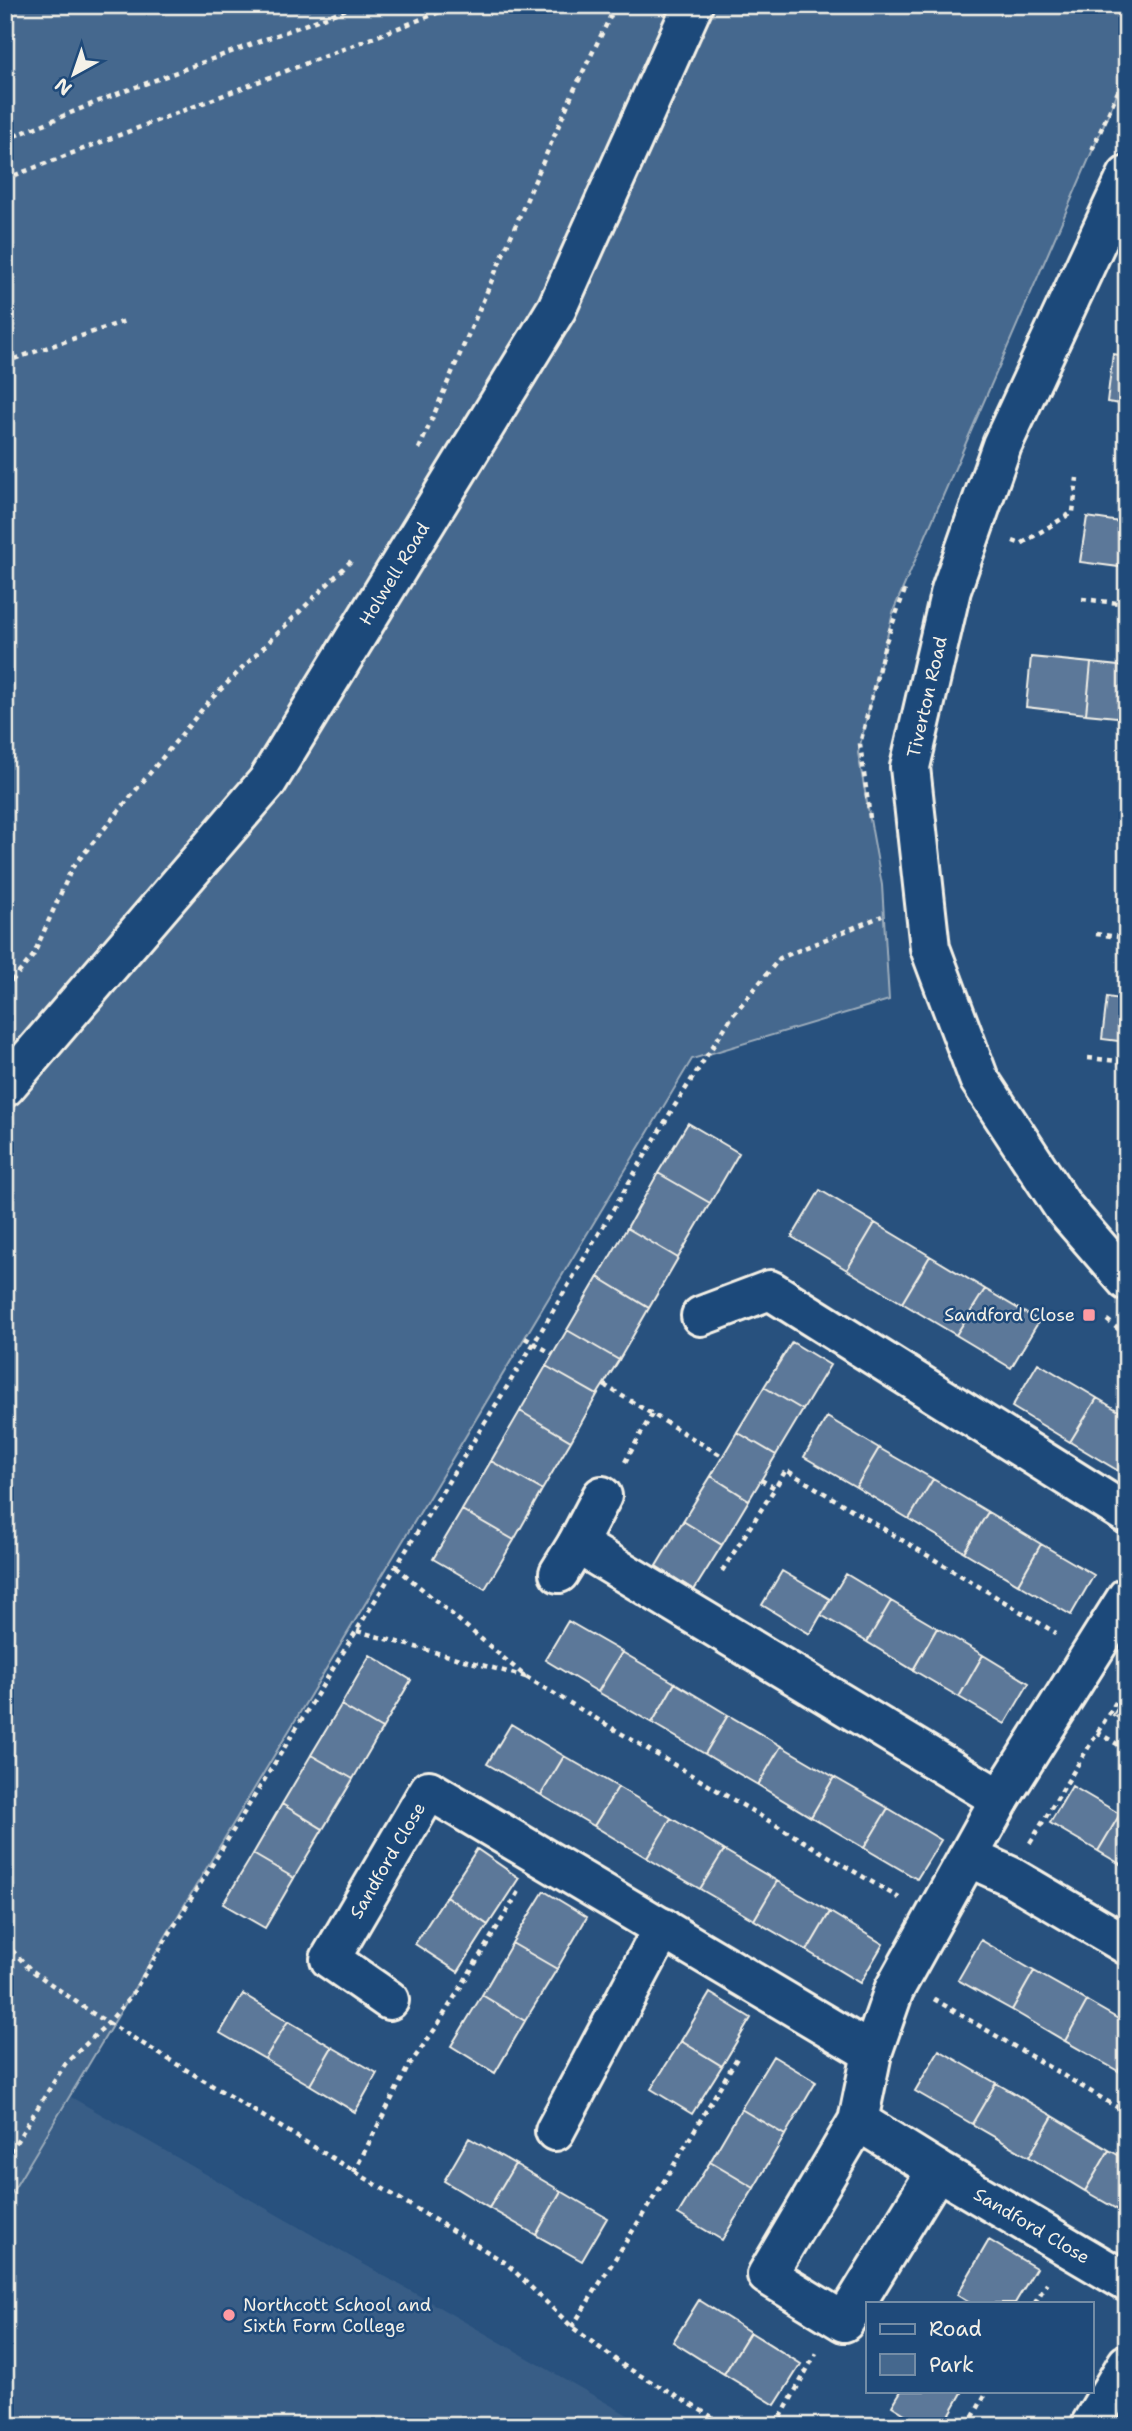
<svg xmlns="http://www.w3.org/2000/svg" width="1132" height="2431" viewBox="0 0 1132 2431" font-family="'Shantell Sans',sans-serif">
	<rect width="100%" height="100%" fill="#28517e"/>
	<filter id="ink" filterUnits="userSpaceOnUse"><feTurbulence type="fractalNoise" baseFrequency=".0143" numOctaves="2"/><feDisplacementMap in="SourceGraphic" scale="14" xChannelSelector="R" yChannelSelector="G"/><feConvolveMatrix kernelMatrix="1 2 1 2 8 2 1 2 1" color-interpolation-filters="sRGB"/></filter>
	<g filter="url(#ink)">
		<path fill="#375d86" d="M 71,2097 L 647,2426 L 5,2426 L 5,2204 Z"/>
		<path fill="#45688e" stroke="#9cacbb" stroke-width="2" d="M 5,5 L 1127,5 L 1127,71 L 894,609 L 858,753 L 882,885 L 889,1000 L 692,1059 L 5,2204 Z"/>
		<path fill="#5b7899" stroke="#f4f1e8" stroke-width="2" d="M 1113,354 L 1127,356 L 1127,405 L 1107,402 Z
			M 1087,517 L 1127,523 L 1127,568 L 1080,562 Z
			M 1031,657 L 1091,663 L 1086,714 L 1026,707 Z
			M 1091,663 L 1127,667 L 1127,718 L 1086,714 Z
			M 1107,997 L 1127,1000 L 1127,1042 L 1102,1039 Z
			M 688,1123 L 739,1153 L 710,1203 L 658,1173 Z
			M 658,1173 L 710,1203 L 678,1258 L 627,1228 Z
			M 820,1190 L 875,1223 L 847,1270 L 792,1237 Z
			M 875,1223 L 930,1256 L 902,1303 L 847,1270 Z
			M 627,1228 L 678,1258 L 649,1308 L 598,1277 Z
			M 930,1256 L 985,1289 L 956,1335 L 902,1303 Z
			M 598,1277 L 649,1308 L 619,1360 L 567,1330 Z
			M 985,1289 L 1039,1321 L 1011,1368 L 956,1335 Z
			M 567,1330 L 619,1360 L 597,1395 L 546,1366 Z
			M 792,1342 L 830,1365 L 803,1410 L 764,1387 Z
			M 1038,1363 L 1097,1398 L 1070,1442 L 1012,1407 Z
			M 546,1366 L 597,1395 L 571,1441 L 520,1411 Z
			M 764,1387 L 803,1410 L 776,1455 L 737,1432 Z
			M 1097,1398 L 1127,1416 L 1127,1476 L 1070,1442 Z
			M 520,1411 L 571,1441 L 542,1490 L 491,1461 Z
			M 827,1417 L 879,1448 L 856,1487 L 804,1457 Z
			M 737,1432 L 776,1455 L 749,1500 L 711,1476 Z
			M 879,1448 L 933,1479 L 909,1519 L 856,1487 Z
			M 491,1461 L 542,1490 L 514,1540 L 462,1510 Z
			M 711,1476 L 749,1500 L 722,1545 L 683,1521 Z
			M 933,1479 L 988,1512 L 964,1552 L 909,1519 Z
			M 462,1510 L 514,1540 L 485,1589 L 433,1559 Z
			M 988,1512 L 1041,1544 L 1018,1584 L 964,1552 Z
			M 683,1521 L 722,1545 L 694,1590 L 656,1566 Z
			M 1041,1544 L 1094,1575 L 1071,1615 L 1018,1584 Z
			M 782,1571 L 830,1599 L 810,1634 L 762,1605 Z
			M 846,1574 L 891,1601 L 867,1642 L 821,1615 Z
			M 891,1601 L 937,1628 L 913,1670 L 867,1642 Z
			M 568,1621 L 622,1652 L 598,1692 L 545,1660 Z
			M 937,1628 L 983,1655 L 959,1697 L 913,1670 Z
			M 622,1652 L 675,1683 L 652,1723 L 598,1692 Z
			M 370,1655 L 411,1680 L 382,1729 L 341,1705 Z
			M 983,1655 L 1029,1683 L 1005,1724 L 959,1697 Z
			M 675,1683 L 728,1715 L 705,1754 L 652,1723 Z
			M 1127,1692 L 1127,1722 L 1113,1715 Z
			M 341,1705 L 382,1729 L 353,1779 L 311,1755 Z
			M 728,1715 L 781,1746 L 758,1785 L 705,1754 Z
			M 511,1724 L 564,1756 L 541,1795 L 487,1764 Z
			M 781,1746 L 834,1777 L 811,1817 L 758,1785 Z
			M 311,1755 L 353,1779 L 323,1829 L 282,1804 Z
			M 564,1756 L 618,1787 L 594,1826 L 541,1795 Z
			M 834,1777 L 888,1808 L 864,1848 L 811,1817 Z
			M 1072,1786 L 1120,1814 L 1098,1851 L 1050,1823 Z
			M 618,1787 L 671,1818 L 647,1858 L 594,1826 Z
			M 282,1804 L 323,1829 L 294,1878 L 253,1854 Z
			M 888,1808 L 941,1840 L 917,1879 L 864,1848 Z
			M 1120,1814 L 1127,1818 L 1127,1868 L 1098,1851 Z
			M 671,1818 L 724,1850 L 700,1889 L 647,1858 Z
			M 477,1849 L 519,1878 L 488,1925 L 446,1896 Z
			M 724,1850 L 777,1881 L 754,1920 L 700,1889 Z
			M 253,1854 L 294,1878 L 265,1928 L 223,1904 Z
			M 777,1881 L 830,1912 L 807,1951 L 754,1920 Z
			M 544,1891 L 587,1917 L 557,1969 L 512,1943 Z
			M 446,1896 L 488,1925 L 458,1972 L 415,1944 Z
			M 830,1912 L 883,1944 L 860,1983 L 807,1951 Z
			M 981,1940 L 1034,1971 L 1012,2010 L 958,1980 Z
			M 512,1943 L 557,1969 L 525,2021 L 482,1995 Z
			M 1034,1971 L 1087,2001 L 1065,2041 L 1012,2010 Z
			M 710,1993 L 751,2018 L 722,2066 L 681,2041 Z
			M 243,1994 L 288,2021 L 265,2059 L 220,2033 Z
			M 482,1995 L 525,2021 L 495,2073 L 451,2046 Z
			M 1087,2001 L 1127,2024 L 1127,2056 L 1118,2071 L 1065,2041 Z
			M 288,2021 L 332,2047 L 310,2085 L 265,2059 Z
			M 681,2041 L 722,2066 L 692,2114 L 651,2089 Z
			M 332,2047 L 377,2073 L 355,2112 L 310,2085 Z
			M 939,2050 L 996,2083 L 972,2124 L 915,2091 Z
			M 773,2056 L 816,2082 L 785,2135 L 741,2109 Z
			M 1127,2056 L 1127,2076 L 1118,2071 Z
			M 996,2083 L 1053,2116 L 1029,2157 L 972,2124 Z
			M 741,2109 L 785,2135 L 754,2188 L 710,2162 Z
			M 1053,2116 L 1109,2150 L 1085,2191 L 1029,2157 Z
			M 469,2138 L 515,2164 L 489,2208 L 444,2181 Z
			M 1109,2150 L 1127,2160 L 1127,2215 L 1085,2191 Z
			M 710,2162 L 754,2188 L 722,2240 L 678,2214 Z
			M 515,2164 L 561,2191 L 536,2235 L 489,2208 Z
			M 561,2191 L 607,2218 L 582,2261 L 536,2235 Z
			M 989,2240 L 1036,2268 L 1015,2303 L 970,2303 L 957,2295 Z
			M 699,2300 L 750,2332 L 724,2374 L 673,2342 Z
			M 750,2332 L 801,2364 L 775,2405 L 724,2374 Z
			M 901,2391 L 963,2391 L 943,2426 L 924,2426 L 892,2406 Z"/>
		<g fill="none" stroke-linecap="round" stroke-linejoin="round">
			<g stroke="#f4f1e8" stroke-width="44">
				<g id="minor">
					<path d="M 1127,176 L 1002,445 L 951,590 L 910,767 L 930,948 L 979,1079 L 1063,1207 L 1127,1281"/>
					<path id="s1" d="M 5,1087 L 267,782 L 557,308 L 693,5"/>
					<path d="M 701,1316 L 770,1290 L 1127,1514"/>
					<path d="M 577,1544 L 1000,1799"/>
					<path d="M 559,1573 L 577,1544 L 602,1496"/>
					<path d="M 968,1857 L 1010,1876 L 1127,1945"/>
					<path id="s2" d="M 389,2000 L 330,1959 L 429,1790 L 872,2053"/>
					<path d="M 858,2121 L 937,2170 L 844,2322 L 767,2275 L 858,2121 L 872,2053 L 894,1990 L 1000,1799 L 1127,1597"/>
					<path d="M 555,2131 L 663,1928"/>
					<path id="s3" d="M 937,2170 L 1127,2282"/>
					<path d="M 1090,2426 L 1127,2364"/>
				</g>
			</g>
			<path stroke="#f4f1e8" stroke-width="4.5" stroke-dasharray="5 5" stroke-linecap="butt" d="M 5,140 L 109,97 L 358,5
				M 1092,150 L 1127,71
				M 5,179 L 458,5
				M 5,362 L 125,321
				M 419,449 L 574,90 L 616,5
				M 1013,541 L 1021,544 L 1073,512 L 1077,478
				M 1082,599 L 1127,604
				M 870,818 L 860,744 L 885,644 L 905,590
				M 1096,934 L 1127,938
				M 5,989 L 33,956 L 72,868 L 209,701 L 351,561
				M 1088,1058 L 1127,1062
				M 1107,1320 L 1127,1336
				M 525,1338 L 553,1354
				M 604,1385 L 722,1456
				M 625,1462 L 652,1414
				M 761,1480 L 775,1488 L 786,1470 L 1056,1633
				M 722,1571 L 775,1488
				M 357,1631 L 526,1677 L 396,1567
				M 526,1677 L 899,1898
				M 1097,1732 L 1127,1750
				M 1030,1843 L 1127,1684
				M 5,1943 L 31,1970 L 92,2013 L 506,2263 L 572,2327 L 624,2366 L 728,2426
				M 934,1999 L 1127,2113
				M 5,2160 L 65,2064 L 108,2023 L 131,1996 L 534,1343 L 672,1110 L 733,1015 L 780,958 L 882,916
				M 354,2172 L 408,2067 L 435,2029 L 520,1890
				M 1035,2303 L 1047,2283
				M 572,2327 L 668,2175 L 737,2058
				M 776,2426 L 816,2353
				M 968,2426 L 987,2391"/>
			<use href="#minor" stroke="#1f4a7a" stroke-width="38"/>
		</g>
	</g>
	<g fill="#ff9aa2" stroke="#1f4a7a" stroke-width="2.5">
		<rect x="1082" y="1308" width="14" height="14" rx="3.5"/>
		<circle cx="229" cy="2315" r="7"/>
	</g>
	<g text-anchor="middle" stroke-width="5" stroke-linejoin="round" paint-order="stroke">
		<g font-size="18" fill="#f4f1e8" stroke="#1f4a7a">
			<text dy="6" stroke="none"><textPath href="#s1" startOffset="646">Holwell Road</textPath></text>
			<text transform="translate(927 697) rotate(-77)" y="6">Tiverton Road</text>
			<text dy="6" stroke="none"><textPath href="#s2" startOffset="186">Sandford Close</textPath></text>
			<text dy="6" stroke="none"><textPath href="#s3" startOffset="110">Sandford Close</textPath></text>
		</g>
		<g font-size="18" fill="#f4f1e8" stroke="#1f4a7a" text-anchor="end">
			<text x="1075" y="1321">Sandford Close</text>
			<text x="243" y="2311" text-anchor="start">Northcott School and<tspan x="243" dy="21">Sixth Form College</tspan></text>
		</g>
	</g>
	<rect width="1132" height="2431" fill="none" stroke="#1f4a7a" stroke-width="28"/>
	<rect x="14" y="14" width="1104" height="2403" fill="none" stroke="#f4f1e8" stroke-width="2.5" filter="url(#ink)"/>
	<rect x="866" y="2302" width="228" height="91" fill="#1f4a7a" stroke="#748da6" stroke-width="2"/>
	<rect x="880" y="2324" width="35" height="10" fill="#1f4a7a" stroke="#748da6" stroke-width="2"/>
	<text x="929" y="2336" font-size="21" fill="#f4f1e8">Road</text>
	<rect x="880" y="2354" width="35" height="21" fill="#45688e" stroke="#748da6" stroke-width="2"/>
	<text x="929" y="2372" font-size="21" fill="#f4f1e8">Park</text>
	<g transform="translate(74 74) rotate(220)" stroke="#1f4a7a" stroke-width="5" paint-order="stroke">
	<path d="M0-5L12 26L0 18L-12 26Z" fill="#f4f1e8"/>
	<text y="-10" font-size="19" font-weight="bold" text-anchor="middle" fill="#f4f1e8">N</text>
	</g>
</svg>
